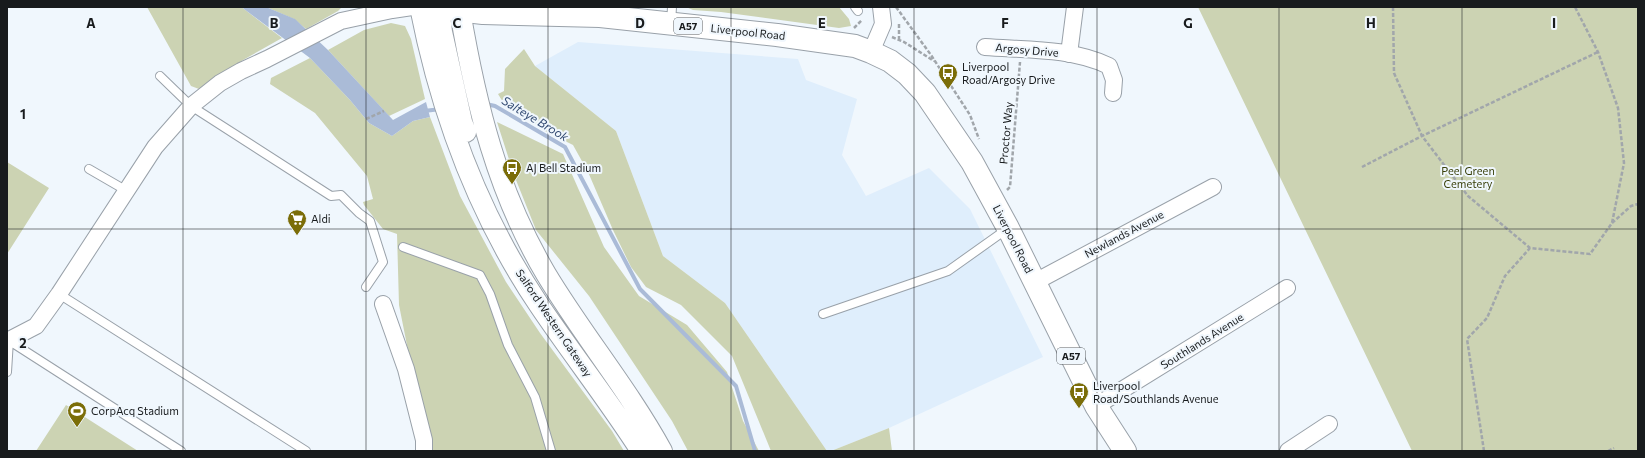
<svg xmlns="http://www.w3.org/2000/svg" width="1645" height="458" viewBox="0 0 1645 458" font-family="Commissioner,sans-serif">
	<rect width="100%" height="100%" fill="#f0f7fd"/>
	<path fill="#dfeefc" d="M 578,42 L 798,59 L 806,80 L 857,99 L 842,155 L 866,196 L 929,168 L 970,209 L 1043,357 L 889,428 L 831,451 L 827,451 L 725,303 L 663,256 L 616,131 L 535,66 Z"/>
	<path fill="#ccd3b3" d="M 147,7 L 242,7 L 244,9 L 282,38 L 243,60 L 199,89 L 191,86 Z
		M 266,7 L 342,7 L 338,11 L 306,29 L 294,19 Z
		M 686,7 L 839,7 L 849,19 L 851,26 L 839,28 L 721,12 L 693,10 Z
		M 1198,7 L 1638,7 L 1638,451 L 1412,451 Z
		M 391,23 L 405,26 L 411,39 L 425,99 L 389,116 L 328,50 L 364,30 Z
		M 524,49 L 535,66 L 616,131 L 663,256 L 725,303 L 827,451 L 771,451 L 732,356 L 681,305 L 646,287 L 631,267 L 613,230 L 588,172 L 573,145 L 543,130 L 525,116 L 506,107 L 498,94 L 504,91 L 505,69 Z
		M 310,58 L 350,100 L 369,123 L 392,136 L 413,121 L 430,117 L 460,196 L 506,282 L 540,333 L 612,431 L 624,451 L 428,451 L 399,305 L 397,234 L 383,229 L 364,205 L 363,202 L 373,199 L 367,176 L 315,113 L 270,84 L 271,78 Z
		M 497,122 L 563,154 L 604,247 L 639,296 L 687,325 L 727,372 L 743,421 L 759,451 L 688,451 L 672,421 L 589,296 L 536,230 L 514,175 Z
		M 7,162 L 49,188 L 7,254 Z
		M 66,405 L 138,451 L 36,451 Z
		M 889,428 L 892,451 L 831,451 Z"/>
	<path fill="#aabbd7" d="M 242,7 L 266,7 L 295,19 L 328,50 L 393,120 L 426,102 L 430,117 L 413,121 L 392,136 L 369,123 L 350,100 L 310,58 L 244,9 Z"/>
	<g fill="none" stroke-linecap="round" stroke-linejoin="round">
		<path stroke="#aabbd7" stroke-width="4" d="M 486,104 L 495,106 L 565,147 L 640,289 L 736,386 L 755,451
			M 424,111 L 441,109"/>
		<g stroke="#99a1a9" stroke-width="10">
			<path id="service" d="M 855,7 L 858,11
				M 671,23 L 672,7
				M 160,76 L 191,106 L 331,196 L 341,195 L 359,213 L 370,221 L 383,262 L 366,287
				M 89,169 L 127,191
				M 403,247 L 480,275 L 490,294 L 508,345 L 535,397 L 551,451
				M 59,294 L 306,451
				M 823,314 L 948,271 L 1007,229
				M 8,340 L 181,451
				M 7,372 L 9,340"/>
		</g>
		<g stroke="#99a1a9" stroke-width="18">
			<path id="minor" d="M 985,47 C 1026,50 1072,48 1109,66 L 1114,80 L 1113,93
				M 871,52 L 883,24 L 881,7
				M 1069,54 L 1075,7
				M 1035,282 L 1213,187
				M 383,304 L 406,369 L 424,440 L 424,451
				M 9,340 L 36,326 L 59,294 L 155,147 L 191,106 L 220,83 L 241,71 L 267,59 L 341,21 L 392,10 L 412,7
				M 1096,406 L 1287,288
				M 1288,451 L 1329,424"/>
		</g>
		<g stroke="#99a1a9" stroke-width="22">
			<path id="tertiary" d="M 420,7 C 441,114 478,214 539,305 C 572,354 609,401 641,451
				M 439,7 L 442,32 L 462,122 L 466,132
				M 460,11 C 476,105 497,191 546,274 C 582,334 628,389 662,451"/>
		</g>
		<g stroke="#99a1a9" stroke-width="24">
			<path id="trunk" d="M 431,7 L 483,13 L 600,16 L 777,35 L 855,46 L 871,52 L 890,61 L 907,74 L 925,93 L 972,162 L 1008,228 L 1096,406 L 1125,451"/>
		</g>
		<path stroke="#a1a6ab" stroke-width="2.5" stroke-dasharray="4 2" stroke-linecap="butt" d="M 896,7 L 931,55 L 970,115 L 979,139
			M 1393,7 L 1394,73 L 1422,136 L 1468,196 L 1530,248 L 1590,254 L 1612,223 L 1624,163 L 1618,108 L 1598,52 L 1575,7
			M 899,24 L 899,40
			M 854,28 L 862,20
			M 892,37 L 904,42 L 934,61
			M 366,119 L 384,111
			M 1362,167 L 1422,136 L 1598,52
			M 1007,190 L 1010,187 L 1020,62
			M 1612,223 L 1631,206 L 1638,204
			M 1484,451 L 1467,339 L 1487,318 L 1505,276 L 1530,248
			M 1608,451 L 1614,448"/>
		<use href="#service" stroke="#fff" stroke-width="8"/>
		<use href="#minor" stroke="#fff" stroke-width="16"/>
		<use href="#tertiary" stroke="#fff" stroke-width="20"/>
		<use href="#trunk" stroke="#fff" stroke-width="22"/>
	</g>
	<path fill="none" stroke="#181b1d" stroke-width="1" stroke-opacity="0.55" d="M 183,7 L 183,451M 366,7 L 366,451M 548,7 L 548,451M 731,7 L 731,451M 914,7 L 914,451M 1097,7 L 1097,451M 1279,7 L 1279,451M 1462,7 L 1462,451M 7,229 L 1638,229"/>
	<defs>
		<g id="bus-pin" transform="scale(1)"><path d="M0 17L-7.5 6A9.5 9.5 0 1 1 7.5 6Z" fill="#7b6d08" stroke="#f0f7fd"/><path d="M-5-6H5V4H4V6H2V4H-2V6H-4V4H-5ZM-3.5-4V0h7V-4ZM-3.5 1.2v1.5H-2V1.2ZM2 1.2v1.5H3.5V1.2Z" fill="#fff"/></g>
		<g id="supermarket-pin" transform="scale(1)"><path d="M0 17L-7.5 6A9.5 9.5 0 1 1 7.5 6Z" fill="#7b6d08" stroke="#f0f7fd"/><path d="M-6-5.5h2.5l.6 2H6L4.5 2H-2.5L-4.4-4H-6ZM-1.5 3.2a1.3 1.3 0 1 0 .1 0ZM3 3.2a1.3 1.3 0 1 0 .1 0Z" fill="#fff"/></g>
		<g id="stadium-pin" transform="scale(1)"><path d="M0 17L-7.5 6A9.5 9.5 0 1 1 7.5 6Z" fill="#7b6d08" stroke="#f0f7fd"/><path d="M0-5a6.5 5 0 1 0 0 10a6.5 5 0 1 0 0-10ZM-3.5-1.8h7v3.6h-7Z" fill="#fff"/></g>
	</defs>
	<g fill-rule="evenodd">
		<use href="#bus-pin" x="948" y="73"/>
		<use href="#bus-pin" x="512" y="168"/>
		<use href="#supermarket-pin" x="297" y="219"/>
		<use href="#bus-pin" x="1079" y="392"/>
		<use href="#stadium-pin" x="77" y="411"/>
	</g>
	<g text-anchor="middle" stroke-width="4" stroke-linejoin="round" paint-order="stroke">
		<g fill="#f0f7fd" stroke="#595d60" stroke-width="1">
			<rect x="674" y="18" width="28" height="16" rx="3"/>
			<rect x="1057" y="348" width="28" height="16" rx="3"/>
		</g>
		<g font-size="10" font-weight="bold" fill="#181b1d">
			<text x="688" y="30">A57</text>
			<text x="1071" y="360">A57</text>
		</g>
		<g font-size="11" fill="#181b1d" stroke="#f0f7fd">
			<text transform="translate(748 32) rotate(6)" y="4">Liverpool Road</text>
			<text transform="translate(1027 50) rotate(5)" y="4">Argosy Drive</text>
			<text transform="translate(1006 133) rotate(-85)" y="4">Proctor Way</text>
			<text transform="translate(1124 234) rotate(-28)" y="4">Newlands Avenue</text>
			<text transform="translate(1013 239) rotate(63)" y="4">Liverpool Road</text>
			<text transform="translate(554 323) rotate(56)" y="4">Salford Western Gateway</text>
			<text transform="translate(1202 341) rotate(-32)" y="4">Southlands Avenue</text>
		</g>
		<g font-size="11" fill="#181b1d" stroke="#f0f7fd" text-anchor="start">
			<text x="962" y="71">Liverpool<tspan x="962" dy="13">Road/Argosy Drive</tspan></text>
			<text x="526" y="172">AJ Bell Stadium</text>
			<text x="311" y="223">Aldi</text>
			<text x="1093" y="390">Liverpool<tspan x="1093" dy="13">Road/Southlands Avenue</tspan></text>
			<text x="91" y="415">CorpAcq Stadium</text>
		</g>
		<g font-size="11" fill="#383f08" stroke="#f0f7fd">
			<text x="1468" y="175">Peel Green<tspan x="1468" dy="13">Cemetery</tspan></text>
		</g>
		<g font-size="12" font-style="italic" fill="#334b73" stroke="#f0f7fd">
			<text transform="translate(535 119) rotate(31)" y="4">Salteye Brook</text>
		</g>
	</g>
	<g font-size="13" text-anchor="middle" font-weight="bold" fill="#181b1d" stroke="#f0f7fd" stroke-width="4" stroke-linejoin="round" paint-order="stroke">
		<text x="91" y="28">A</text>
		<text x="274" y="28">B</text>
		<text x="457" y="28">C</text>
		<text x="640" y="28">D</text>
		<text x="822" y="28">E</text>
		<text x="1005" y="28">F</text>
		<text x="1188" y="28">G</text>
		<text x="1371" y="28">H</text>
		<text x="1554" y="28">I</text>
		<text x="23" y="119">1</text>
		<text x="23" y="348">2</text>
	</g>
	<rect width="1645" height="458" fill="none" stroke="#181b1d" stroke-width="16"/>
</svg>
